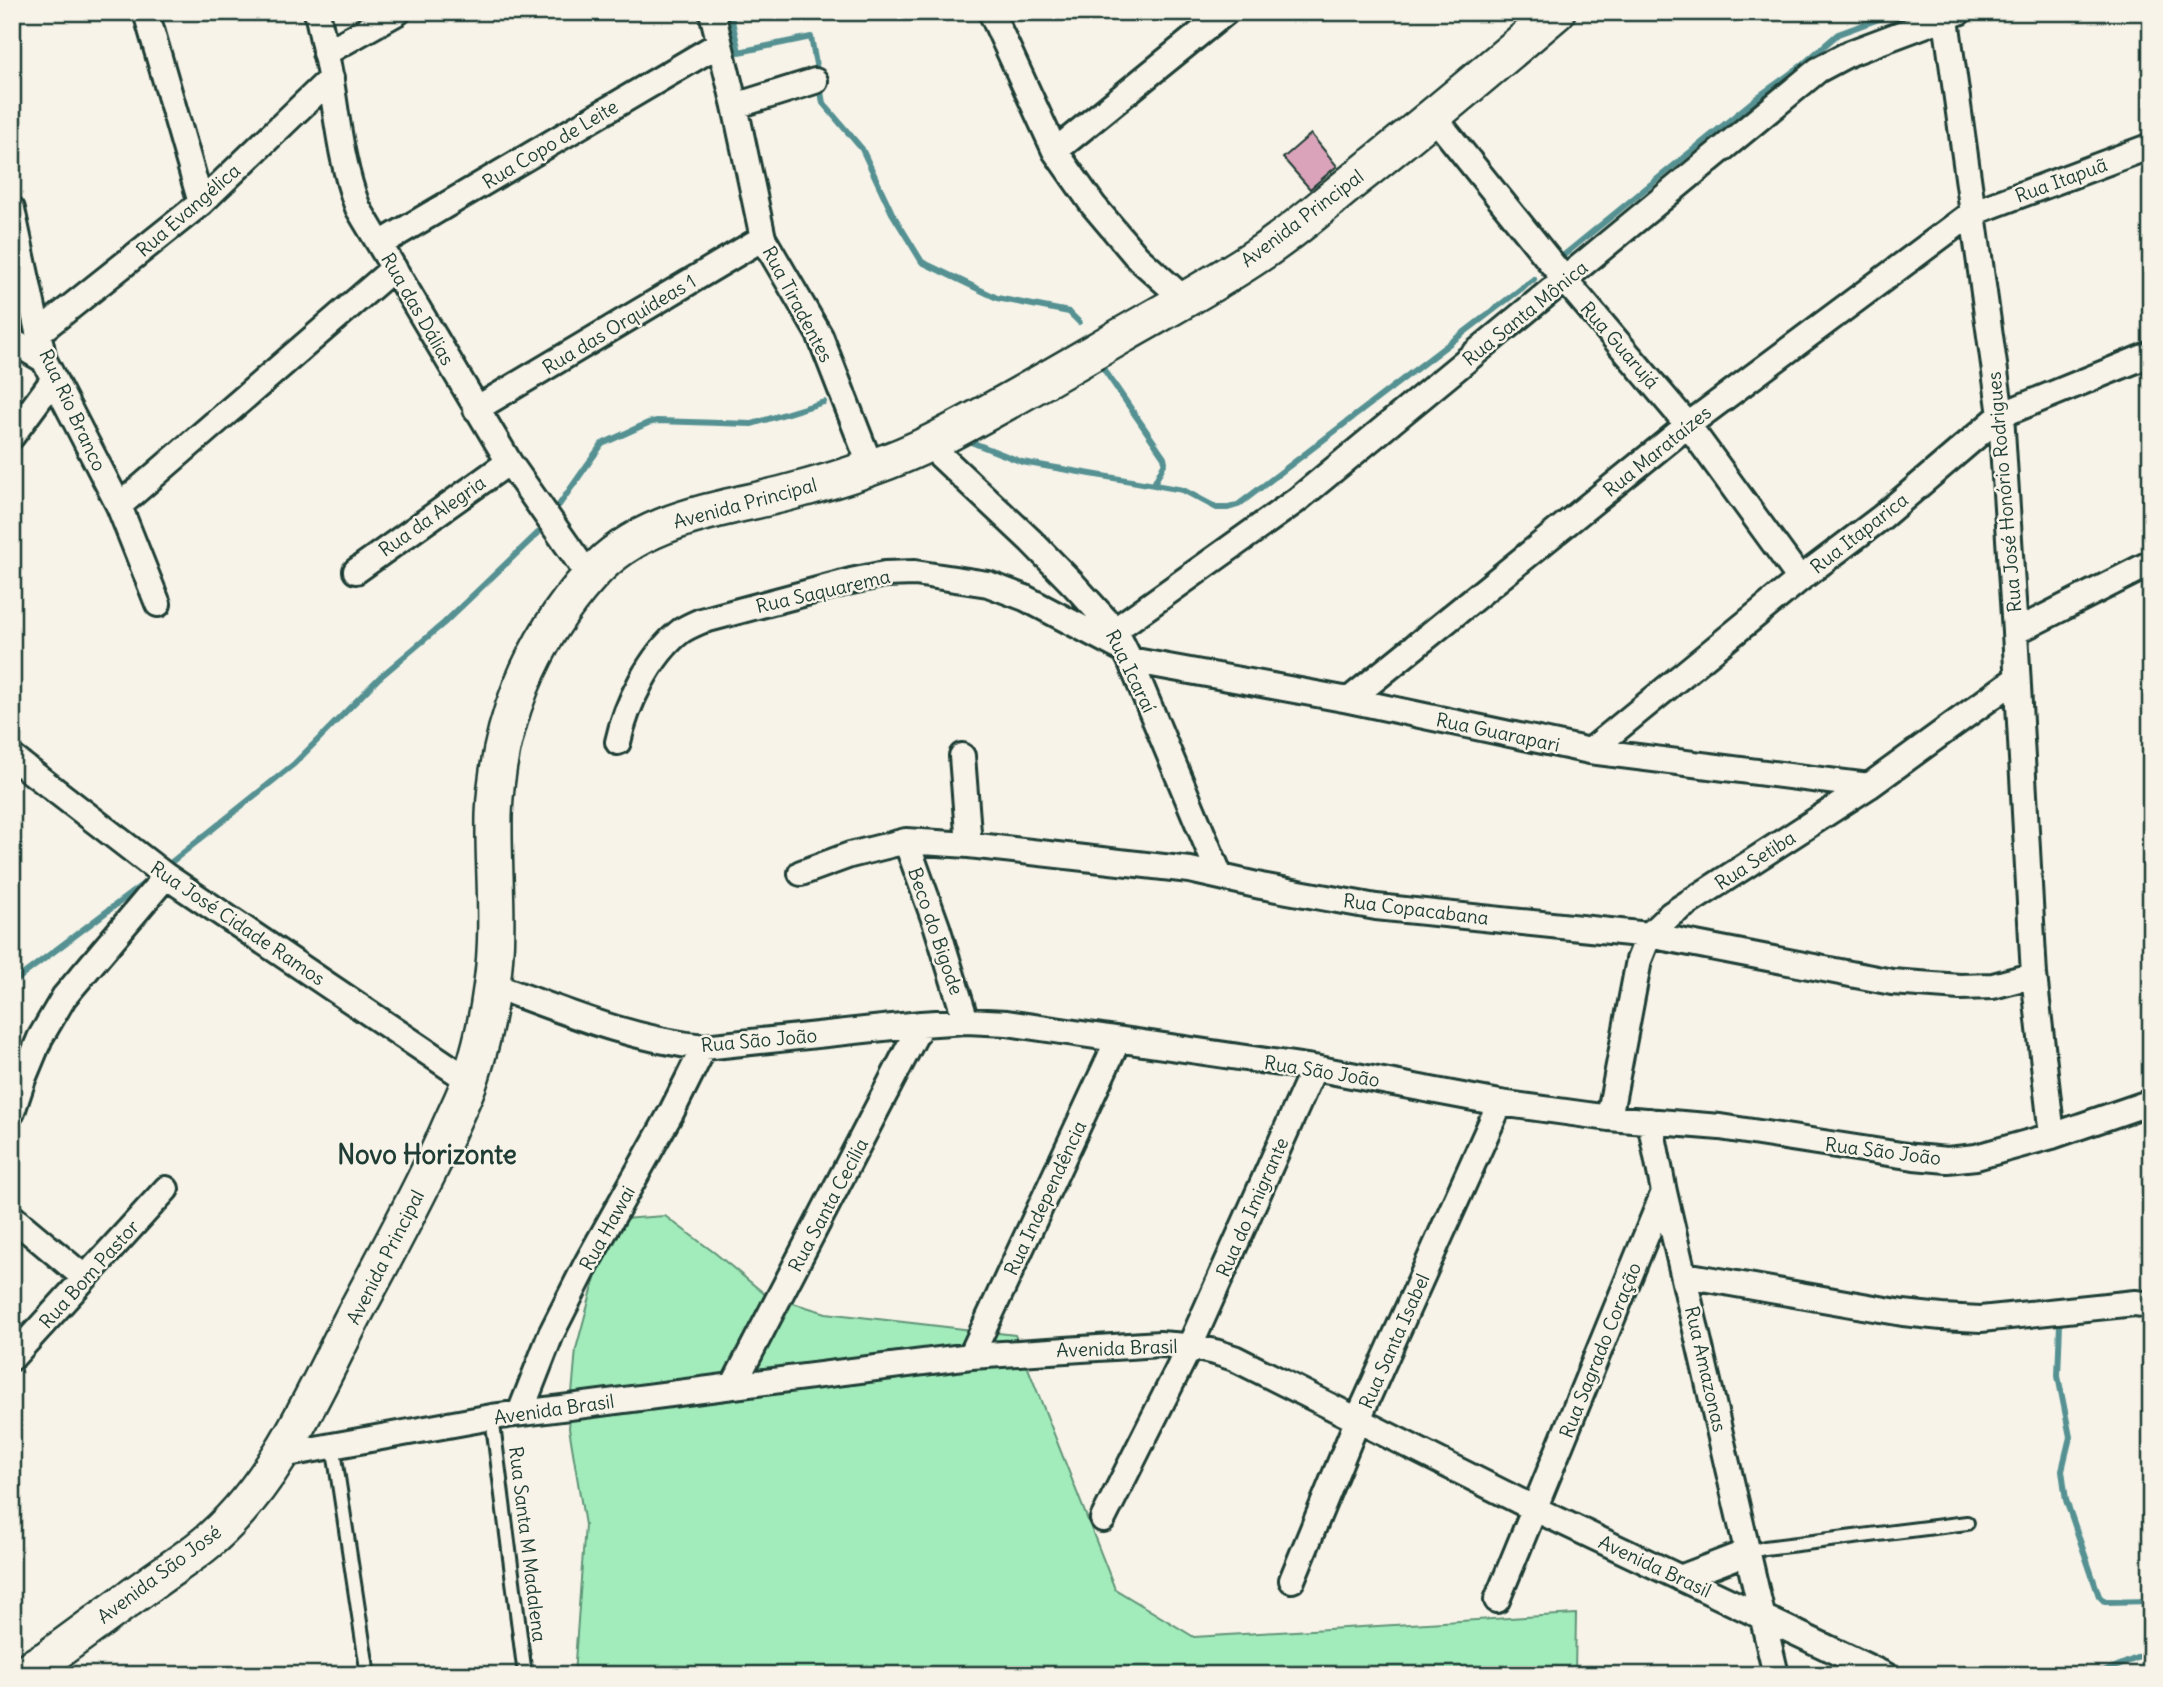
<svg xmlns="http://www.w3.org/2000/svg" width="2163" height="1687" viewBox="0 0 2163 1687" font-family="Delius,sans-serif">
	<rect width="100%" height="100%" fill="#f7f3e8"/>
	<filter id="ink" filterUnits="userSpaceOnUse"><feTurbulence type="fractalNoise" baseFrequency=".0143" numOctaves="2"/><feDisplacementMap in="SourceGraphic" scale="14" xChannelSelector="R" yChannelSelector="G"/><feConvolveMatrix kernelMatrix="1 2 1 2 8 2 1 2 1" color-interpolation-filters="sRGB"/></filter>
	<g filter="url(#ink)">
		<path fill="#a2ecbb" stroke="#609478" stroke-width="2" d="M 665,1216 L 715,1253 L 766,1295 L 826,1313 L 1015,1335 L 1115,1589 L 1194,1637 L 1576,1614 L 1575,1675 L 574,1675 L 585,1525 L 569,1428 L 576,1349 L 599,1264 L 622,1219 Z"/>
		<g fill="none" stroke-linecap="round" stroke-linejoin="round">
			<path stroke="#549192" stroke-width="6" d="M 730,12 L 739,52 L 811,37 L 823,103 L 862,149 L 892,213 L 922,262 L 997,298 L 1069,312 L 1079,322
				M 1559,259 L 1758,97 L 1801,66 L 1838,34 L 1898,12
				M 1101,365 L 1164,457 L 1165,462 L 1154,484
				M 971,442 L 1022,462 L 1183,490 L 1217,508 L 1228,508 L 1238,505 L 1534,279
				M 559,505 L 602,444 L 648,423 L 657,421 L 752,424 L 824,402
				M 164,868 L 294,764 L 379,678 L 444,623 L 538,533
				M 12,983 L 150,879
				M 2060,1323 L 2058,1376 L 2070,1437 L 2062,1470 L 2066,1500 L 2099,1596 L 2105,1602 L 2151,1601
				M 2096,1675 L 2151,1652"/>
		</g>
		<path fill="#daa3b9" stroke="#1f3d34" stroke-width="2" d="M 1311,134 L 1337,166 L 1310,189 L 1283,158 Z"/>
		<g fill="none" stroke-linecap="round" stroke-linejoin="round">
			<g stroke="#1f3d34" stroke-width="18">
				<path id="lane" d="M 492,1417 L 525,1675
					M 333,1444 L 368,1675
					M 1748,1552 L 1765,1548 L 1967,1523"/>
			</g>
			<g stroke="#1f3d34" stroke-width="30">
				<path id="street" d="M 146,12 L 201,203
					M 317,12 C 322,35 327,58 331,81 C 338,125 342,166 358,208 L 509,462 L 589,576
					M 712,12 L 735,106 L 763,238 L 820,336 L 871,467
					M 991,12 L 1055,151 L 1093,205 L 1137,257 L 1184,299
					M 1945,12 L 2001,415 L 2015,632 L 2034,975 L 2052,1136
					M 325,53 L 398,12
					M 735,106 L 815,81
					M 1434,117 L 1565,280 L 1688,425 L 1800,579
					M 1055,151 L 1226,12
					M 12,209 L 44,360 L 119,506 L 158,604
					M 380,244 L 719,44
					M 38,333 L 201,203 L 331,78
					M 12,341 L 44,360
					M 476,409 L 763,238
					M 12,436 L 54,379
					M 928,444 L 1031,541 L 1074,585 L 1115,630 L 1130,660 L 1220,876
					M 119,506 L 394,268
					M 356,571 L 509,462
					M 1115,630 L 1297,500 L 1818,70 L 1850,53 L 1959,12
					M 2015,632 L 2151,563
					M 1130,660 L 1349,700 L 1590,751 L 1869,786
					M 1349,700 L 1688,425 L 1972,213 L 2151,146
					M 618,742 C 626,705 650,655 681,631 C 687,627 694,624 701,621 L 851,581 L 885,574 L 915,573 L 988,584 L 1025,598 L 1124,650
					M 1590,751 L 1800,579 L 1882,517 L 2001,415 L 2151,354
					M 962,756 L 969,845
					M 12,757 L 166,876 L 470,1081
					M 906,841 L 937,927 L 966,1021
					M 801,873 L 850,855 L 906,841 L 969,845 L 1190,870 L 1261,886 L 1376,907 L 1649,935 L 1892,982 L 1960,987 L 1993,986 L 2034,975
					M 492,985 C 561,1010 631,1040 704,1047 L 921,1024 L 966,1021 L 1007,1023 L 1314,1068 L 1500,1103 L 1609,1118 L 1720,1127 L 1914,1157 L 1947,1160 L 1976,1157 L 2052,1136 L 2151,1102
					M 12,1112 L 23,1079 L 40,1038 L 64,997 L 166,876
					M 1609,1118 L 1639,960 L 1649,935 L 1671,914 L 1869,786 L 2016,679
					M 1650,1121 L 1664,1192 L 1776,1675
					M 12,1217 L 85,1278
					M 1685,1275 L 1903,1313 L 1942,1317 L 1981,1319 L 2135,1303 L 2151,1305
					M 971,1356 L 1118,1040
					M 12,1358 L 166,1189
					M 733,1386 L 921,1024
					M 520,1413 L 551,1334 L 588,1261 L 672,1111 L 704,1047
					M 282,1455 L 492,1417 L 733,1386 L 971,1356 L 1160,1344 C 1186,1345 1209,1349 1234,1358 L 1535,1509 L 1885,1675
					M 1103,1519 L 1190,1346 L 1314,1068
					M 1680,1578 L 1748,1552
					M 1292,1580 L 1358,1419 L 1500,1103
					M 1497,1600 L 1664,1192"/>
			</g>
			<g stroke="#1f3d34" stroke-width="40">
				<path id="secondary" d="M 19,1675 L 48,1658 C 83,1632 119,1606 155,1580 C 174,1566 196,1553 213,1537 C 279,1478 314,1392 354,1315 C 386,1255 419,1195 447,1133 C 455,1114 465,1096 471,1077 C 481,1047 488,1015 492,983 C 500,927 493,871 494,815 C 497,726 531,641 591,575 C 641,518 718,511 787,493 C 837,480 889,464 934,441 C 999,408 1061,371 1123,335 C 1168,309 1215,284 1258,255 C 1292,233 1322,206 1353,181 C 1422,126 1490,69 1557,12"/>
			</g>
			<use href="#lane" stroke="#f7f3e8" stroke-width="12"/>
			<use href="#street" stroke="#f7f3e8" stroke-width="24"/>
			<use href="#secondary" stroke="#f7f3e8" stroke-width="35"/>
		</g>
	</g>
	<g text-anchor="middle" stroke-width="5" stroke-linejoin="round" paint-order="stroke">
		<g font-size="19" fill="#1f3d34" stroke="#f7f3e8">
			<text transform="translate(550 144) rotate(-31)" y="7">Rua Copo de Leite</text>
			<text transform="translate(2061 180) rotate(-20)" y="7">Rua Itapuã</text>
			<text transform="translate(188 210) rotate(-41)" y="7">Rua Evangélica</text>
			<text transform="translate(1302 218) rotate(-37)" y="7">Avenida Principal</text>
			<text transform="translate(798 304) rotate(62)" y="7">Rua Tiradentes</text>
			<text transform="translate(418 309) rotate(60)" y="7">Rua das Dálias</text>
			<text transform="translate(1525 313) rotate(-39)" y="7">Rua Santa Mônica</text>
			<text transform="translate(619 324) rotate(-31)" y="7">Rua das Orquídeas 1</text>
			<text transform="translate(1620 345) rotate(49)" y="7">Rua Guarujá</text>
			<text transform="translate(73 410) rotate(65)" y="7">Rua Rio Branco</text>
			<text transform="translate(1657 451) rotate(-39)" y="7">Rua Marataízes</text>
			<text transform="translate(2004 492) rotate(-95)" y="7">Rua José Honório Rodrigues</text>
			<text transform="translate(745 503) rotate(-15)" y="7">Avenida Principal</text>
			<text transform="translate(432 516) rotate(-35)" y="7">Rua da Alegria</text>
			<text transform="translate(1859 533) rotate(-38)" y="7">Rua Itaparica</text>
			<text transform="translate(823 591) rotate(-13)" y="7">Rua Saquarema</text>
			<text transform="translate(1131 671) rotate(64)" y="7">Rua Icaraí</text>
			<text transform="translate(1498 732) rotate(12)" y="7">Rua Guarapari</text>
			<text transform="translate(1755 860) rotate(-33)" y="7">Rua Setiba</text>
			<text transform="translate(1416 909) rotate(7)" y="7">Rua Copacabana</text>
			<text transform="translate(238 923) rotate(34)" y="7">Rua José Cidade Ramos</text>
			<text transform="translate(936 931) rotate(71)" y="7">Beco do Bigode</text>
			<text transform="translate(759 1040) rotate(-5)" y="7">Rua São João</text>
			<text transform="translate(1322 1071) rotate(9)" y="7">Rua São João</text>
			<text transform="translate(1883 1151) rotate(7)" y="7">Rua São João</text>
			<text transform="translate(1045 1198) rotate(-65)" y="7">Rua Independência</text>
			<text transform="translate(828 1205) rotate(-62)" y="7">Rua Santa Cecília</text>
			<text transform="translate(1252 1207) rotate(-66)" y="7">Rua do Imigrante</text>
			<text transform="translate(607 1228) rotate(-61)" y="7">Rua Hawai</text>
			<text transform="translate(385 1257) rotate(-63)" y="7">Avenida Principal</text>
			<text transform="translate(89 1274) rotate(-48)" y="7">Rua Bom Pastor</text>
			<text transform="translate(1394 1341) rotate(-66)" y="7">Rua Santa Isabel</text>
			<text transform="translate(1117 1348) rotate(-2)" y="7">Avenida Brasil</text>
			<text transform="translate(1600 1350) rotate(-68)" y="7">Rua Sagrado Coração</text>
			<text transform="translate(1706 1369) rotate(77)" y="7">Rua Amazonas</text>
			<text transform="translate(554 1409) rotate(-8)" y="7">Avenida Brasil</text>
			<text transform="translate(528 1544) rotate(83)" y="7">Rua Santa M Madalena</text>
			<text transform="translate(1655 1566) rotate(25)" y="7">Avenida Brasil</text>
			<text transform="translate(159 1574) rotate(-37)" y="7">Avenida São José</text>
		</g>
		<g font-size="26" font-weight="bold" fill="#1f3d34" stroke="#f7f3e8">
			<text x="427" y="1164">Novo Horizonte</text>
		</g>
	</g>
	<rect width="2163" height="1687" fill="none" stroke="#f7f3e8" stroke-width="42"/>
	<rect x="21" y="21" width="2121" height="1645" fill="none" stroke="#1f3d34" stroke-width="2.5" filter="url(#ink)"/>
</svg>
